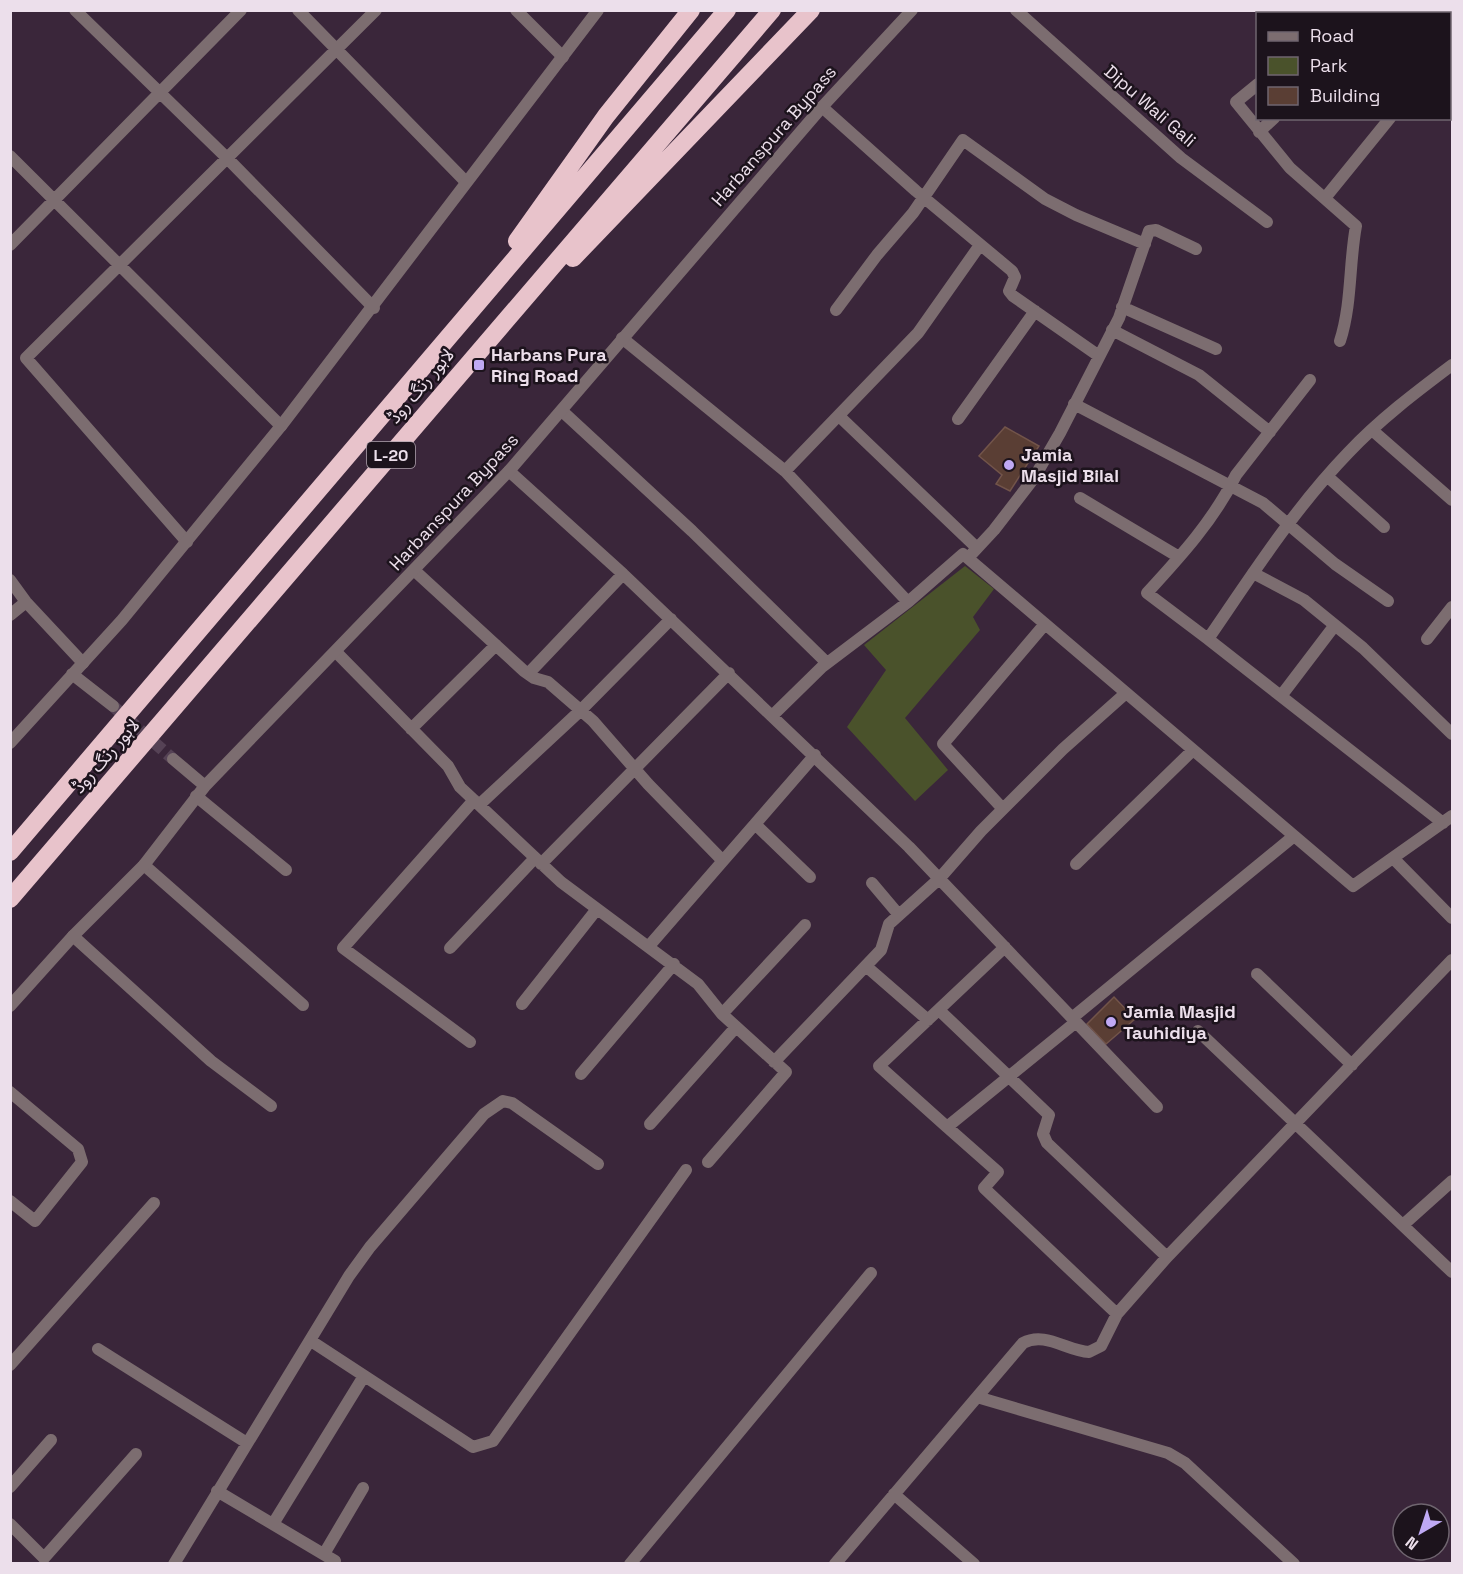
<svg xmlns="http://www.w3.org/2000/svg" width="1463" height="1574" viewBox="0 0 1463 1574" font-family="'Space Grotesk','Noto Sans Arabic',sans-serif">
	<rect width="100%" height="100%" fill="#3a263a"/>
	<path fill="#4a522b" d="M 965,566 L 994,589 L 973,617 L 980,630 L 905,718 L 948,770 L 915,801 L 847,727 L 886,670 L 864,645 Z"/>
	<path fill="#5a3e34" stroke="#72544a" stroke-width="1.5" d="M 1005,427 L 1039,446 L 1010,491 L 996,484 L 1002,475 L 979,456 Z
		M 1114,997 L 1135,1019 L 1106,1044 L 1087,1024 Z"/>
	<g fill="none" stroke-linecap="round" stroke-linejoin="round">
		<path stroke="#554255" stroke-width="12" stroke-dasharray="12 6" stroke-linecap="butt" d="M 113,706 L 173,759"/>
		<path stroke="#7c6d70" stroke-width="12" d="M 75,10 L 228,159 L 374,308
			M 298,10 L 466,182
			M 516,10 L 563,57
			M 1016,10 L 1181,158 L 1267,222
			M 1356,10 L 1360,14
			M 1333,14 L 1336,10
			M 1409,14 L 1410,10
			M 1450,79 L 1452,82
			M 1258,84 L 1236,102 L 1290,168 L 1356,226 C 1349,263 1352,304 1340,341
			M 822,107 L 916,191 L 1012,271 L 1015,277 L 1009,291 L 1013,296 L 1099,356
			M 1259,132 L 1274,118
			M 10,156 L 281,426
			M 1325,198 L 1390,118
			M 10,245 L 241,10
			M 1122,307 L 1216,349
			M 836,310 L 877,255 L 913,213 L 963,140 L 1045,199 L 1076,215 L 1145,244
			M 1112,330 L 1199,375 L 1270,432
			M 622,338 L 785,471 L 908,602 L 963,554 L 1353,886 L 1452,816
			M 1074,404 L 1263,503 L 1335,564 L 1388,601
			M 562,411 L 692,531 L 827,663
			M 839,416 L 977,548
			M 958,419 L 1035,311
			M 1372,430 L 1452,500
			M 509,471 L 623,574 L 909,847 L 1157,1107
			M 785,471 L 918,333 L 980,245
			M 1328,477 L 1384,527
			M 1080,498 L 1179,557
			M 187,542 L 26,358 L 376,10
			M 968,558 L 994,530 L 1034,478 L 1060,433 L 1119,318 L 1149,231 L 1156,230 L 1196,249
			M 415,571 L 524,671 L 534,678 L 548,682 L 593,721 L 648,784 L 723,861
			M 1253,573 L 1304,600 L 1363,648 L 1452,734
			M 10,580 L 26,602 L 83,663
			M 10,615 L 26,602
			M 1208,639 L 1147,593 C 1180,557 1214,520 1236,475 L 1310,380
			M 1427,639 L 1452,607
			M 336,652 L 448,766 L 460,787 L 561,882 L 698,984 L 722,1014 L 786,1072 L 708,1162
			M 528,674 L 623,574
			M 1281,696 L 1335,625
			M 773,715 L 822,667 L 908,602
			M 411,729 L 496,645
			M 196,796 L 286,870
			M 479,805 L 581,710 L 671,619
			M 1003,809 L 943,744 L 1045,624
			M 1443,823 L 1208,639 C 1252,575 1294,509 1348,453 C 1379,420 1416,392 1452,365
			M 755,824 L 810,877
			M 1393,858 L 1452,918
			M 541,864 L 729,673
			M 1076,864 L 1193,750
			M 144,865 L 303,1005
			M 872,883 L 899,915
			M 73,936 L 211,1061 L 271,1106
			M 649,946 L 815,755
			M 450,948 L 535,858
			M 867,967 L 928,1020
			M 1257,974 L 1352,1065
			M 522,1004 L 597,909
			M 939,1010 L 1049,1115 L 1043,1134 L 1047,1143 L 1167,1257
			M 722,1014 L 805,925
			M 1072,1018 L 1294,836
			M 1076,1022 L 947,1127 L 998,1172 L 984,1188 L 1117,1314
			M 1198,1031 L 1452,1272
			M 470,1042 L 343,948 L 474,800
			M 774,1062 L 881,950 L 889,924 L 939,879 L 981,831 L 1063,749 L 1126,693
			M 581,1074 L 674,964
			M 10,1092 L 78,1149 L 82,1162 L 35,1221 L 10,1201
			M 650,1124 L 736,1027
			M 947,1127 L 879,1066 L 1005,947
			M 1403,1225 L 1452,1181
			M 311,1341 L 473,1447 L 493,1441 L 686,1170
			M 98,1349 L 247,1443
			M 10,1365 L 154,1203
			M 977,1397 L 1168,1453 L 1185,1463 L 1294,1564
			M 10,1487 L 51,1440
			M 217,1491 L 335,1561
			M 894,1494 L 974,1564
			M 10,1524 L 44,1558 L 136,1454
			M 273,1524 L 364,1376
			M 324,1554 L 363,1488
			M 174,1564 L 349,1276 L 370,1247 L 484,1114 L 503,1101 L 512,1103 L 598,1164
			M 630,1564 L 871,1273
			M 835,1564 L 1023,1343 C 1045,1331 1067,1351 1089,1352 L 1101,1346 L 1117,1314 L 1167,1257 L 1452,960"/>
		<path stroke="#7c6d70" stroke-width="12" d="M 72,674 L 113,706
			M 10,743 L 122,620 L 281,426 L 598,10
			M 173,759 L 205,786
			M 10,1006 L 73,936 L 144,865 L 205,786 L 509,471 L 822,107 L 912,10"/>
		<path stroke="#e8c3cb" stroke-width="18" d="M 517,241 L 606,116 L 691,10
			M 573,258 L 811,10
			M 10,852 L 727,10
			M 10,899 L 772,10"/>
	</g>
	<g fill="#bfa9f4" stroke="#1c131c" stroke-width="2">
		<rect x="473" y="359" width="12" height="12" rx="3"/>
		<circle cx="1009" cy="465" r="6"/>
		<circle cx="1111" cy="1022" r="6"/>
	</g>
	<g text-anchor="middle" stroke-width="5" stroke-linejoin="round" paint-order="stroke">
		<rect fill="#1c131c" stroke="#aea2ad" stroke-width="1.5" x="367" y="442" width="48" height="26" rx="4.5"/>
		<g font-size="16" font-weight="bold" fill="#ecdfeb">
			<text x="391" y="461">L-20</text>
		</g>
		<g font-size="18" fill="#ecdfeb" stroke="#1c131c">
			<text transform="translate(1150 106) rotate(41)" y="6">Dipu Wali Gali</text>
			<text transform="translate(774 136) rotate(-49)" y="6">Harbanspura Bypass</text>
			<text transform="translate(421 386) rotate(-50)" y="6">لاہور رنگ روڈ</text>
			<text transform="translate(454 502) rotate(-47)" y="6">Harbanspura Bypass</text>
			<text transform="translate(106 756) rotate(-49)" y="6">لاہور رنگ روڈ</text>
		</g>
		<g font-size="18" font-weight="bold" fill="#ecdfeb" stroke="#1c131c" text-anchor="start">
			<text x="491" y="361">Harbans Pura<tspan x="491" dy="21">Ring Road</tspan></text>
			<text x="1021" y="461">Jamia<tspan x="1021" dy="21">Masjid Bilal</tspan></text>
			<text x="1123" y="1018">Jamia Masjid<tspan x="1123" dy="21">Tauhidiya</tspan></text>
		</g>
	</g>
	<rect width="1463" height="1574" fill="none" stroke="#ecdfeb" stroke-width="24"/>
	<rect x="1256" y="12" width="195" height="108" fill="#1c131c" stroke="#6f656f" stroke-width="1.5"/>
	<rect x="1268" y="32" width="30" height="9" fill="#7c6d70" stroke="#6f656f" stroke-width="1.5"/>
	<text x="1310" y="42" font-size="18" fill="#ecdfeb">Road</text>
	<rect x="1268" y="57" width="30" height="18" fill="#4a522b" stroke="#6f656f" stroke-width="1.5"/>
	<text x="1310" y="72" font-size="18" fill="#ecdfeb">Park</text>
	<rect x="1268" y="87" width="30" height="18" fill="#5a3e34" stroke="#6f656f" stroke-width="1.5"/>
	<text x="1310" y="102" font-size="18" fill="#ecdfeb">Building</text>
	<g transform="translate(1421 1532) rotate(219)"><circle r="28" fill="#1c131c" stroke="#6f656f" stroke-width="1.5"/>
	<path d="M0-4.5L10 22L0 15L-10 22Z" fill="#bfa9f4"/>
	<text y="-9" font-size="16" font-weight="bold" text-anchor="middle" fill="#ecdfeb">N</text>
	</g>
</svg>
